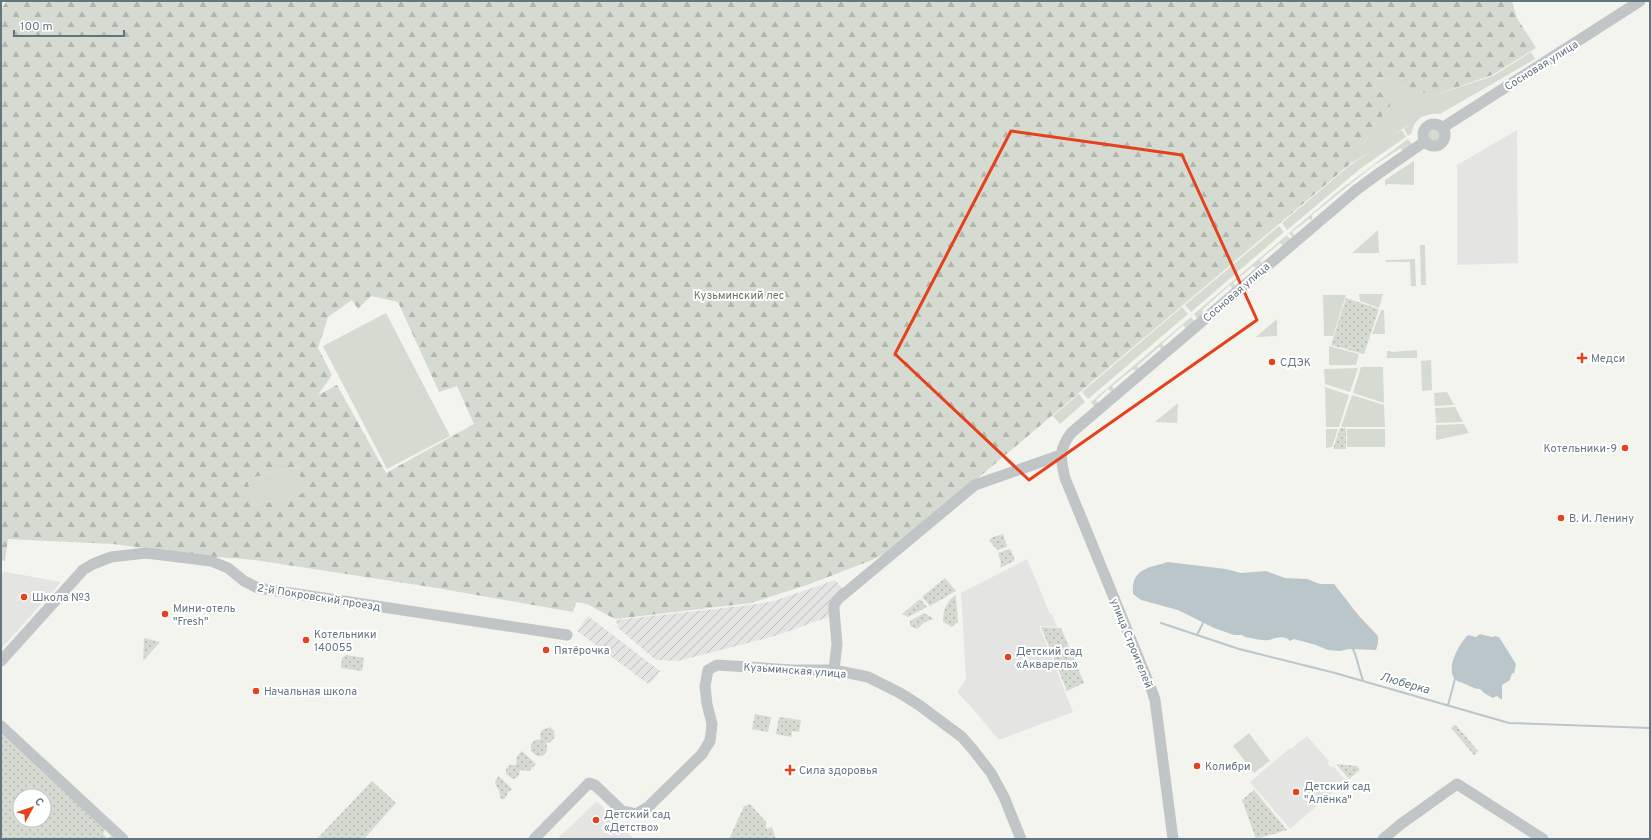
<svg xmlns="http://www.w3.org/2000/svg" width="1651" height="840" viewBox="0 0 1651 840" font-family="Overpass,sans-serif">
	<defs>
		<pattern id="industrial-furrows" width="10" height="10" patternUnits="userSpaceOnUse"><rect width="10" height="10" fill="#e4e5e3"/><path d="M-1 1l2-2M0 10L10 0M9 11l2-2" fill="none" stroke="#bcbebd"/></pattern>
		<pattern id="forest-firs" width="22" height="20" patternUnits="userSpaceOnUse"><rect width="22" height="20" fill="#d5dbd0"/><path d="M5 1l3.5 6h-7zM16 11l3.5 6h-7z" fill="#b0b6ae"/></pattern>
		<pattern id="park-dots" width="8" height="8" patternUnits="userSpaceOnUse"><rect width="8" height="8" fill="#d5dbd0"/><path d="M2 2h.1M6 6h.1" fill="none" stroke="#b0b6ae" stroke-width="1.8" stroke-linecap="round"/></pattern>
	</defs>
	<rect width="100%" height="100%" fill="#f4f4ef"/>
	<path fill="#e4e5e3" d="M 1517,130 L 1518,263 L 1457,265 L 1457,165 Z
		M 1027,559 L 1050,614 L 1052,614 L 1057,627 L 1039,626 L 1073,712 L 999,740 L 973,709 L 957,692 L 966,679 L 961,593 Z
		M 1,571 L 61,582 L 1,649 Z
		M 1307,736 L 1329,761 L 1327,763 L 1331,767 L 1333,766 L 1346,781 L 1290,829 L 1250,782 L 1290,748 L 1291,749 Z
		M 597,801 L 634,839 L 557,839 Z"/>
	<path fill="url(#industrial-furrows)" d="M 835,580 L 843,589 L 830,600 L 831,616 L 778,635 L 678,661 L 656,660 L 618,628 L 616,620 L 750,605 L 774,601 Z
		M 588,616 L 660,671 L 654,679 L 648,684 L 577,631 Z"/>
	<path fill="#d5dbd0" d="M 1531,52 L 1535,59 L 1440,114 C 1429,113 1417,116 1413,128 C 1412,132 1412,133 1408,136 L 1404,129 L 1410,124 L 1392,136 L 1402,130 L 1406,137 L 1361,168 L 1287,230 L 1282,223 L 1349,166 L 1370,152 L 1350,164 L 1380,118 L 1390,109 L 1390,101 L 1374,87 L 1376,79 L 1387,78 L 1409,90 L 1435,95 L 1493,76 Z
		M1426 135a8 8 0 1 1 16 0a8 8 0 1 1-16 0Z
		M 1408,139 L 1412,144 L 1404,153 L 1401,148 L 1373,166 L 1312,215 L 1312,220 L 1309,219 L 1292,232 L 1296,237 L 1294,239 L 1289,233 L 1341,189 Z
		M 1414,161 L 1414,185 L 1388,184 L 1385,186 L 1385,180 Z
		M 1279,226 L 1284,232 L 1191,312 L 1185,305 Z
		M 1378,230 L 1379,253 L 1352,253 Z
		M 1287,235 L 1292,241 L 1284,247 L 1280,243 L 1260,260 L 1262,264 L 1257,269 L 1253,266 L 1233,283 L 1236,287 L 1233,289 L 1230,285 L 1202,310 L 1205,315 L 1199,321 L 1194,314 Z
		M 1420,245 L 1425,245 L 1426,285 L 1421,285 Z
		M 1415,259 L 1416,286 L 1411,286 L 1410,262 L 1386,262 L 1386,260 Z
		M 1359,294 L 1383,294 L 1379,308 L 1360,301 Z
		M 1323,295 L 1346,295 L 1333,336 L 1324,336 Z
		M 1182,307 L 1188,314 L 1088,399 L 1082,392 Z
		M 1381,310 L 1384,310 L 1385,334 L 1372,334 Z
		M 386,313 L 450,436 L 387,469 L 323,346 Z
		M 1191,317 L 1196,323 L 1188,330 L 1183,325 L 1162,344 L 1165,347 L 1162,350 L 1159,347 L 1137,366 L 1139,368 L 1135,371 L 1133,369 L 1112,386 L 1114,389 L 1111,392 L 1108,389 L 1096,400 L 1100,405 L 1096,409 L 1091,402 Z
		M 1277,319 L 1277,336 L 1256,337 Z
		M 1329,346 L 1359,354 L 1356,365 L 1329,365 Z
		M 1417,350 L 1417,358 L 1387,358 L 1387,351 L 1391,351 L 1391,352 Z
		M 1431,360 L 1432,390 L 1422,391 L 1421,361 Z
		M 1361,367 L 1383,367 L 1384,403 L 1353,393 Z
		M 1358,368 L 1350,392 L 1325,384 L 1324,369 Z
		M 1325,387 L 1349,395 L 1339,427 L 1326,427 Z
		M 1447,392 L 1454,405 L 1435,406 L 1434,393 Z
		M 1079,394 L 1085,402 L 1060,424 L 1053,416 Z
		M 1352,395 L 1384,405 L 1385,427 L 1341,427 Z
		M 1178,403 L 1177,423 L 1155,422 Z
		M 1455,407 L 1463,422 L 1436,423 L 1435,408 Z
		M 1464,424 L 1469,433 L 1436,440 L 1436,425 Z
		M 1326,429 L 1338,429 L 1332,447 L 1326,448 Z
		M 1347,429 L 1385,429 L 1385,447 L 1347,447 Z
		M 298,466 L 305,493 L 254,506 L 247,479 Z
		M 1249,733 L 1270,761 L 1254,773 L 1233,746 Z"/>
	<path fill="url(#forest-firs)" fill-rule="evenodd" d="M 7,1 L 1512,1 L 1517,18 L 1536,48 L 1492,75 L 1435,95 L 1409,90 L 1387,78 L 1376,79 L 1374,87 L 1390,101 L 1390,109 L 1380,118 L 1350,164 L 894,549 L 872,560 L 810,584 L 751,603 L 615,619 L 587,604 L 576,602 L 573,612 L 437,588 L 255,560 L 216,557 L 113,544 L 8,539 L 5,561 L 1,560 L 1,9 ZM 371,296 L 398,302 L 439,392 L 457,386 L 474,424 L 386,473 L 337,385 L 318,395 L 332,375 L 318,348 L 328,317 L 352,300 L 358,309 ZM 298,466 L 304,493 L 254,506 L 247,479 Z"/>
	<path fill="url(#park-dots)" fill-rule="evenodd" d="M 1346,298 L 1379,309 L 1364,354 L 1331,345 Z
		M 1340,428 L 1346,428 L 1346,449 L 1333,449 Z
		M 1003,534 L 1007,547 L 997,550 L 989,540 L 993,537 Z
		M 1010,549 L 1014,557 L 1014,561 L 1000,568 L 1001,562 L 998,553 Z
		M 945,578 L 956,591 L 930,606 L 922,597 Z
		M 956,595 L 958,622 L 952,627 L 943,622 C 943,611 946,601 956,595 Z
		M 920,599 L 927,607 L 908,617 L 902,614 Z
		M 924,613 L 934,619 L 925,622 L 917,629 L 910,626 L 910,621 Z
		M 1041,627 L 1061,628 L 1084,683 L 1067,691 Z
		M 144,638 L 160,642 L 143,661 Z
		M 346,655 L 364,658 L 362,671 L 341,668 L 342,658 Z
		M 755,714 L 771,717 L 768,732 L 752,729 Z
		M 779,717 L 801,720 L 799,732 L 792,731 L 791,737 L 776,734 Z
		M 1456,725 L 1478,751 L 1474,755 L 1451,728 Z
		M 550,727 L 554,731 C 556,738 553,742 546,743 C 551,755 539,761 531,751 L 531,744 L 535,740 L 541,739 L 540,735 L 542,730 Z
		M 1,734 L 105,829 L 103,834 L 107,838 L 113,836 L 116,839 L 1,839 ZM 20,796 L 44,796 L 44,820 L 20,820 Z
		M 522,751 L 536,764 L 529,771 L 520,770 L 518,777 L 513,779 L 506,774 L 506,769 L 510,765 L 516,765 L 517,756 Z
		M 1336,764 L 1357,766 L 1360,770 L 1349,779 Z
		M 499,776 L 512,789 L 507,793 L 507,796 L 504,799 L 500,798 C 500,796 500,793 499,791 C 496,784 492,784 499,776 Z
		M 372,781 L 396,803 L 364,839 L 317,839 Z
		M 1254,790 L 1287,830 L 1256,839 L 1242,800 Z
		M 750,804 L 766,822 L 766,829 L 772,827 L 776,839 L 729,839 L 744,806 Z"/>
	<path fill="#bac6ca" d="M 1168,562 L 1226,569 L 1241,573 L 1266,571 L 1285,578 L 1307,579 L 1320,584 L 1334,584 L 1359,616 L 1378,636 L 1378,643 L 1376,650 L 1349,649 L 1340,651 L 1328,650 L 1316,645 L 1294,639 L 1290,641 C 1283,634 1275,639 1268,640 C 1261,641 1252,638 1245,637 L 1242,635 L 1234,635 L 1214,628 L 1178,610 L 1141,600 L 1133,594 C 1131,568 1149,568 1168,562 Z
		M 1480,634 L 1492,637 L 1495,636 L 1499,637 L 1516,664 L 1514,674 L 1512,673 L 1510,680 L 1502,685 L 1502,700 L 1497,696 L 1493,698 L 1484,693 L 1480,689 C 1474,689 1471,686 1465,684 C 1461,682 1457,682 1454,678 C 1446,666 1460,643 1468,635 L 1476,637 Z"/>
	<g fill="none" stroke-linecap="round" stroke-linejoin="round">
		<path stroke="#bac6ca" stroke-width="2" d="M 1161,623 L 1239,649 L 1335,673 L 1509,723 L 1650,728
			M 1197,635 L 1203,623
			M 1353,649 C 1358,660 1359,670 1363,680
			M 1448,705 L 1455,679"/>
		<path stroke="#c0c5c7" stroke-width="11" d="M1423 135a11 11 0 1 1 22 0a11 11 0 1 1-22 0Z
			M 1442,128 L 1640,1
			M 1,661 L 83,570 L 93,564 L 111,557 L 146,553 L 211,561 L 228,568 L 244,581 L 258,588 L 567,635
			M 834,670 L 837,644 L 834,610 L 834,605 L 838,599 L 975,485 L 1061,455
			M 1,726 L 123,839
			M 534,839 L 589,783 L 595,785 L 622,811 L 636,814 L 648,807 L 702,754 L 710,741 L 712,724 L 707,704 L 705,686 L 708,670 L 717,665 L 793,670 L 834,670 L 868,677 L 900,693 L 919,705 L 962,737 L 974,751 L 991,773 L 1004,797 L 1021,839
			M 1173,839 L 1155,700 L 1152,691 L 1065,478 C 1060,458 1059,449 1071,433 L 1355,191 L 1378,174 L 1424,142
			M 1383,839 L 1401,824 L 1457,784 L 1543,839"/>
	</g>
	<path fill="none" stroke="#e6411d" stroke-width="3" stroke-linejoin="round" d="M 1011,131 L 1182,155 L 1257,320 L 1029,480 L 895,354 Z"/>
	<g fill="#e6411d" stroke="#fff" stroke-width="1.5">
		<path d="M1580 352h4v4h4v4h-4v4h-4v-4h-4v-4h4z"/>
		<circle cx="1272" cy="362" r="4"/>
		<circle cx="1625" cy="448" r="4"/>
		<circle cx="1561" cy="518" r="4"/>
		<circle cx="24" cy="597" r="4"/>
		<circle cx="165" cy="614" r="4"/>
		<circle cx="306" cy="640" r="4"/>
		<circle cx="546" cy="650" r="4"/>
		<circle cx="1008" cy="657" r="4"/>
		<circle cx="256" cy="691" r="4"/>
		<circle cx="1197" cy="766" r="4"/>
		<path d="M788 764h4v4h4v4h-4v4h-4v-4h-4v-4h4z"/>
		<circle cx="1296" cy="792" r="4"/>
		<circle cx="596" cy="820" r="4"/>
	</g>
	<g text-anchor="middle" stroke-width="4" stroke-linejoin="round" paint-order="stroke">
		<g font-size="11" fill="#627581" stroke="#fff">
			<text transform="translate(1541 65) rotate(-32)" y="4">Сосновая улица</text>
			<text transform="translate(1236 292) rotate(-41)" y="4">Сосновая улица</text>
			<text transform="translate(319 597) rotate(9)" y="4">2-й Покровский проезд</text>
			<text transform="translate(1132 643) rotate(68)" y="4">улица Строителей</text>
			<text transform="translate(795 670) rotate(4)" y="4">Кузьминская улица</text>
		</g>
		<g font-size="11" fill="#677861" stroke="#fff">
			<text x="739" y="299">Кузьминский лес</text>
		</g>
		<g font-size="11" fill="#627581" stroke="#fff" text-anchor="start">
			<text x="1591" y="362">Медси</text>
			<text x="1280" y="366">СДЭК</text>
			<text x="1617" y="452" text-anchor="end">Котельники-9</text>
			<text x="1569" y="522">В. И. Ленину</text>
			<text x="32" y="601">Школа №3</text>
			<text x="173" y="612">Мини-отель<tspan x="173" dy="13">"Fresh"</tspan></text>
			<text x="314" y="638">Котельники<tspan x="314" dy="13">140055</tspan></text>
			<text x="554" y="654">Пятёрочка</text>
			<text x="1016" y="655">Детский сад<tspan x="1016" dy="13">«Акварель»</tspan></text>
			<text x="264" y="695">Начальная школа</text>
			<text x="1205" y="770">Колибри</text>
			<text x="799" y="774">Сила здоровья</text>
			<text x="1304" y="790">Детский сад<tspan x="1304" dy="13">"Алёнка"</tspan></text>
			<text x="604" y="818">Детский сад<tspan x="604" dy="13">«Детство»</tspan></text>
		</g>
		<g font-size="12" font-style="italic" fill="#5d777f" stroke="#fff">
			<text transform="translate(1405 683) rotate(16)" y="4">Люберка</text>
		</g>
	</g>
	<rect width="1651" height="840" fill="none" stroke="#627581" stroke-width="4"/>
	<g transform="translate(32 808) rotate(50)"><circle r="19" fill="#ffffff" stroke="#c0c8cd"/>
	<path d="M0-3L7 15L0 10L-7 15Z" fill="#e6411d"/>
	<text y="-6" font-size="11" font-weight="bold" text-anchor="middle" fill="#627581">С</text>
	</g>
	<path d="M14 30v6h110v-6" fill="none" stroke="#627581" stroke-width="2"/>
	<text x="20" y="30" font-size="12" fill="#627581" stroke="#ffffff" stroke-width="3" paint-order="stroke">100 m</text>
</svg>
